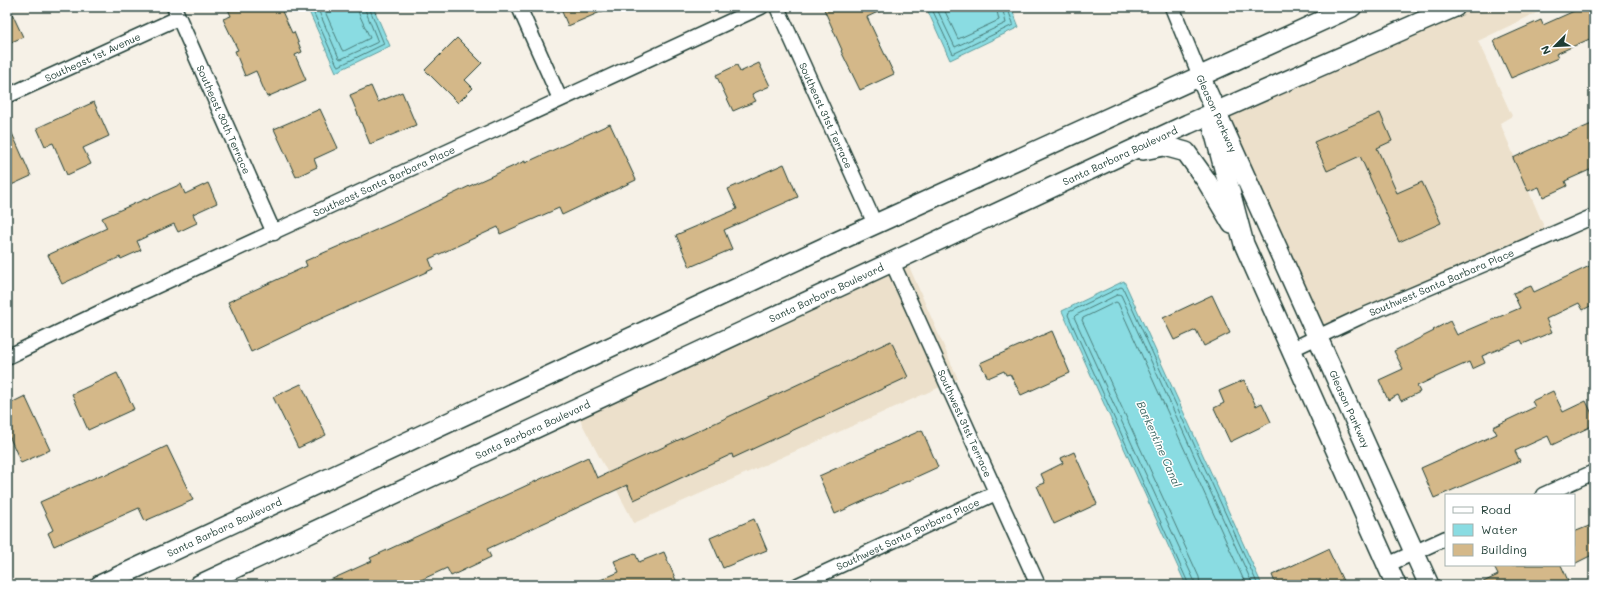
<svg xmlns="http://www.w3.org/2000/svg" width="1601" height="592" viewBox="0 0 1601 592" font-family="Mali,sans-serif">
	<rect width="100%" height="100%" fill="#f6f1e7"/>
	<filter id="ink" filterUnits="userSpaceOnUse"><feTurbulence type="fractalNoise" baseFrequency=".025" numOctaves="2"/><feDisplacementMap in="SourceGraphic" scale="8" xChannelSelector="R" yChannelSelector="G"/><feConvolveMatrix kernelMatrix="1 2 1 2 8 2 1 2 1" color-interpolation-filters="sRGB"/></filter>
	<g filter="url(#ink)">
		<path fill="#ece0cb" d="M 1477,7 L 1549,7 L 1478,41 L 1512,116 L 1500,123 L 1547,234 L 1327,333 L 1229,116 Z
			M 908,264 L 958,379 L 634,523 L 579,418 Z"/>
		<path fill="#8adce2" stroke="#5f9c9c" d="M 307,7 L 373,7 L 390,46 L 336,72 Z
			M 926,7 L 1011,7 L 1019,27 L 950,60 Z
			M 1124,281 L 1262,585 L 1186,585 L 1062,311 Z"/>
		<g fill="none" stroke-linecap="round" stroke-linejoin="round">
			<path stroke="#4a7d7a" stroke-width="1" d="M 311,7 L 337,65 L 339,66 L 384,44 L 369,7
				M 317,7 L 339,58 L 341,59 L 378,42 L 364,7
				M 323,7 L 342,50 L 344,51 L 370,38 L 359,14 L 358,7
				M 931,7 L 953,54 L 1013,25 L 1013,23 L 1007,7
				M 936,7 L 955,47 L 1006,23 L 1002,7
				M 943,7 L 958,39 L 999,20 L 996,7
				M 1189,585 L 1068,315 L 1069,312 L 1121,287 L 1123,288 L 1258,585
				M 1194,585 L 1194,580 L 1074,317 L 1076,315 L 1119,294 L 1121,295 L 1253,585
				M 1200,585 L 1199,577 L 1082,320 L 1083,318 L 1116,302 L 1118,303 L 1246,585"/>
		</g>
		<path fill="#d4b889" stroke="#1f3d34" d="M 7,7 L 9,7 L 23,37 L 7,44 Z
			M 227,7 L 280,7 L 292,33 L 294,32 L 302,52 L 295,55 L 306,80 L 267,97 L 256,71 L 245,76 L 235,51 L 238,50 L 223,19 L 231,16 Z
			M 560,7 L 612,7 L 568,26 Z
			M 823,7 L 889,7 L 867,17 L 894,74 L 860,90 L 841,51 L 842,50 Z
			M 1583,7 L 1594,7 L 1594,37 L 1556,54 L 1558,58 L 1511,78 L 1494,41 L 1541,20 L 1543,25 Z
			M 457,38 L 482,63 L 465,80 L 473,88 L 458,103 L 425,70 Z
			M 759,63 L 770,86 L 752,94 L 756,101 L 733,111 L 716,75 L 737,65 L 740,72 Z
			M 371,86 L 378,102 L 402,92 L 416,125 L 370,144 L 350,95 Z
			M 94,102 L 109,136 L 83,148 L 91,164 L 67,175 L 53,143 L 45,146 L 37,128 Z
			M 320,109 L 338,148 L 314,159 L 317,167 L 296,177 L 274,129 Z
			M 1380,113 L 1392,141 L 1377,148 L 1397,193 L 1422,182 L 1441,223 L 1399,242 L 1360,156 L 1327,171 L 1314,142 Z
			M 7,122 L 31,176 L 7,187 Z
			M 1594,123 L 1594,168 L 1565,181 L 1567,186 L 1543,197 L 1539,187 L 1528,191 L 1513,158 L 1558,137 L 1559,138 Z
			M 610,124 L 636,180 L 562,215 L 559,208 L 500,234 L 498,227 L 429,259 L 433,269 L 318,320 L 251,352 L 228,302 L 307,266 L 305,261 L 392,223 L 478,182 L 525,161 L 525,163 Z
			M 784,164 L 798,197 L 724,230 L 732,249 L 690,267 L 676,235 L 737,209 L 728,189 Z
			M 208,183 L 217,203 L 193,214 L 197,223 L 178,232 L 174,224 L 137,241 L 141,250 L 121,259 L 120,257 L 62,284 L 48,255 L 107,228 L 102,218 L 145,199 L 146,200 L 181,184 L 185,194 Z
			M 1594,264 L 1594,304 L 1583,310 L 1579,303 L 1546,319 L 1552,332 L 1523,344 L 1521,340 L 1482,356 L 1485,363 L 1472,369 L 1469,362 L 1440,375 L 1417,386 L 1420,392 L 1401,401 L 1398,395 L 1388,400 L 1379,380 L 1403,369 L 1394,351 L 1434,331 L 1433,330 L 1450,321 L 1457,335 L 1520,308 L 1513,293 L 1531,286 L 1534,292 Z
			M 1212,295 L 1230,333 L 1204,346 L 1196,330 L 1174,340 L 1163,318 Z
			M 1052,331 L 1070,373 L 1021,395 L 1010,374 L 1006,375 L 1004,371 L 988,378 L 980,363 Z
			M 891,341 L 908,377 L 733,458 L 732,454 L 634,500 L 627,485 L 487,549 L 491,557 L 451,576 L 447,568 L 410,585 L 319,585 L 372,561 L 370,558 L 588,457 L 597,478 Z
			M 117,373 L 134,409 L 88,430 L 72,394 Z
			M 1244,380 L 1256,406 L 1262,403 L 1271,422 L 1230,442 L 1214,408 L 1224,403 L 1219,391 Z
			M 301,384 L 326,435 L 298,448 L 273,397 Z
			M 1553,391 L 1563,412 L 1586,401 L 1594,418 L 1594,425 L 1552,445 L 1548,436 L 1515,451 L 1520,461 L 1434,498 L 1421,468 L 1497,434 L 1493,427 L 1535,407 L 1532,401 Z
			M 25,396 L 50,450 L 21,463 L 7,431 L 7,405 Z
			M 922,430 L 938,467 L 835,514 L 819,476 Z
			M 167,446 L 193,500 L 145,521 L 139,508 L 54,546 L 48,533 L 53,530 L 40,502 L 103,474 L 104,476 Z
			M 1074,452 L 1097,504 L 1054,524 L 1037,486 L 1045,483 L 1041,474 L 1063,463 L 1061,458 Z
			M 754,519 L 767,550 L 723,568 L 710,538 Z
			M 1594,524 L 1594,554 L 1574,564 L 1574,532 Z
			M 1328,549 L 1345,585 L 1276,585 L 1272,575 Z
			M 664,552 L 678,585 L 589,585 L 619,572 L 614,561 L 635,553 L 639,562 Z
			M 1493,565 L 1561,565 L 1570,585 L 1477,585 L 1498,575 Z"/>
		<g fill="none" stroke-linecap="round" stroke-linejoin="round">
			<g stroke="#1f3d34" stroke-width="17">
				<g id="street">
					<path id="s1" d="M 174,7 L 274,233"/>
					<path d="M 519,7 L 560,99"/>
					<path id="s2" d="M 777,7 L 875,224"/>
					<path d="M 1172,7 L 1200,76"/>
					<path id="s3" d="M 7,96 L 178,18"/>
					<path id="s4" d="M 892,262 L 1038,585"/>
					<path id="s5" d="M 1290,350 L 1360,317 L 1508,254 L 1594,216"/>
					<path id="s6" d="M 7,357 L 126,300 L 761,7"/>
					<path d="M 1543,495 L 1594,472"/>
					<path d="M 1387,565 L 1446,538"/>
					<path id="s7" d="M 798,585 L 996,493"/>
				</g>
			</g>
			<g stroke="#1f3d34" stroke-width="22">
				<g id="secondary">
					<path id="s8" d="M 1200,76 L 1429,585"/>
					<path d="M 1213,127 L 1244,244 L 1396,585"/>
					<path d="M 1143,150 L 1164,146 L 1186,152 L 1206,180 L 1232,224"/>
					<path id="s9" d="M 100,585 L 825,247 L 1352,7"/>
					<path id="s10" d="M 199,585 L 1188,124 L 1455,7"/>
				</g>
			</g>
			<use href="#street" stroke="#fff" stroke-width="14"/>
			<use href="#secondary" stroke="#fff" stroke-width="19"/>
		</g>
	</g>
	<g text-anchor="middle" stroke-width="3" stroke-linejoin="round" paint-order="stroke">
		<g font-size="10" fill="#1f3d34" stroke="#fff">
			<text dy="4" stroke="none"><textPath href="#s3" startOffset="94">Southeast 1st Avenue</textPath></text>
			<text dy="4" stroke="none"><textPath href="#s2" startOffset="119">Southeast 31st Terrace</textPath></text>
			<text dy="4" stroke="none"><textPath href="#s8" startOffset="41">Gleason Parkway</textPath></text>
			<text dy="4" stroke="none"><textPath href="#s1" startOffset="123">Southeast 30th Terrace</textPath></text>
			<text dy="4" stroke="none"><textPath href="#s10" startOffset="1016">Santa Barbara Boulevard</textPath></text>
			<text dy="4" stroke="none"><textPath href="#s6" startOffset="416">Southeast Santa Barbara Place</textPath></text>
			<text dy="4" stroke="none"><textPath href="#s5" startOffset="166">Southwest Santa Barbara Place</textPath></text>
			<text dy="4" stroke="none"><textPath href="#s10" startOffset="692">Santa Barbara Boulevard</textPath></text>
			<text dy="4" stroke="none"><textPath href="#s8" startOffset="365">Gleason Parkway</textPath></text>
			<text dy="4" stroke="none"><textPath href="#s4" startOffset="177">Southwest 31st Terrace</textPath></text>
			<text dy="4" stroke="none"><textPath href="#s10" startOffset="368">Santa Barbara Boulevard</textPath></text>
			<text dy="4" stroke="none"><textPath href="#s9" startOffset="137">Santa Barbara Boulevard</textPath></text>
			<text dy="4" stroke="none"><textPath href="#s7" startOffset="121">Southwest Santa Barbara Place</textPath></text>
		</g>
		<g font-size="11" font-style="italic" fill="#3a6560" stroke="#fff">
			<text transform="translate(1159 444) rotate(66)" y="4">Barkentine Canal</text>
		</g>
	</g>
	<rect width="1601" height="592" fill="none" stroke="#fff" stroke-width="24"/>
	<rect x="12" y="12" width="1577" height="568" fill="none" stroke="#1f3d34" stroke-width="1.5" filter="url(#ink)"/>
	<rect x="1445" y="494" width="130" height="72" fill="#ffffff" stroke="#a5b1ae"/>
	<rect x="1453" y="507" width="20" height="6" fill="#ffffff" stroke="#a5b1ae"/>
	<text x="1481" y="514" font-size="12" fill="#1f3d34">Road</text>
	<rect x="1453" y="524" width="20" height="12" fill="#8adce2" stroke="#a5b1ae"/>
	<text x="1481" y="534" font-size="12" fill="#1f3d34">Water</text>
	<rect x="1453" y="544" width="20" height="12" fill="#d4b889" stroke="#a5b1ae"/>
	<text x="1481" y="554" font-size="12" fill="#1f3d34">Building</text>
	<g transform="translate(1555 46) rotate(246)" stroke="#ffffff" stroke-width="3" paint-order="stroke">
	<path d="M0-3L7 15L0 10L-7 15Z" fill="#1f3d34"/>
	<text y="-6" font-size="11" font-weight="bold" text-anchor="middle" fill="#1f3d34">N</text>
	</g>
</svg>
